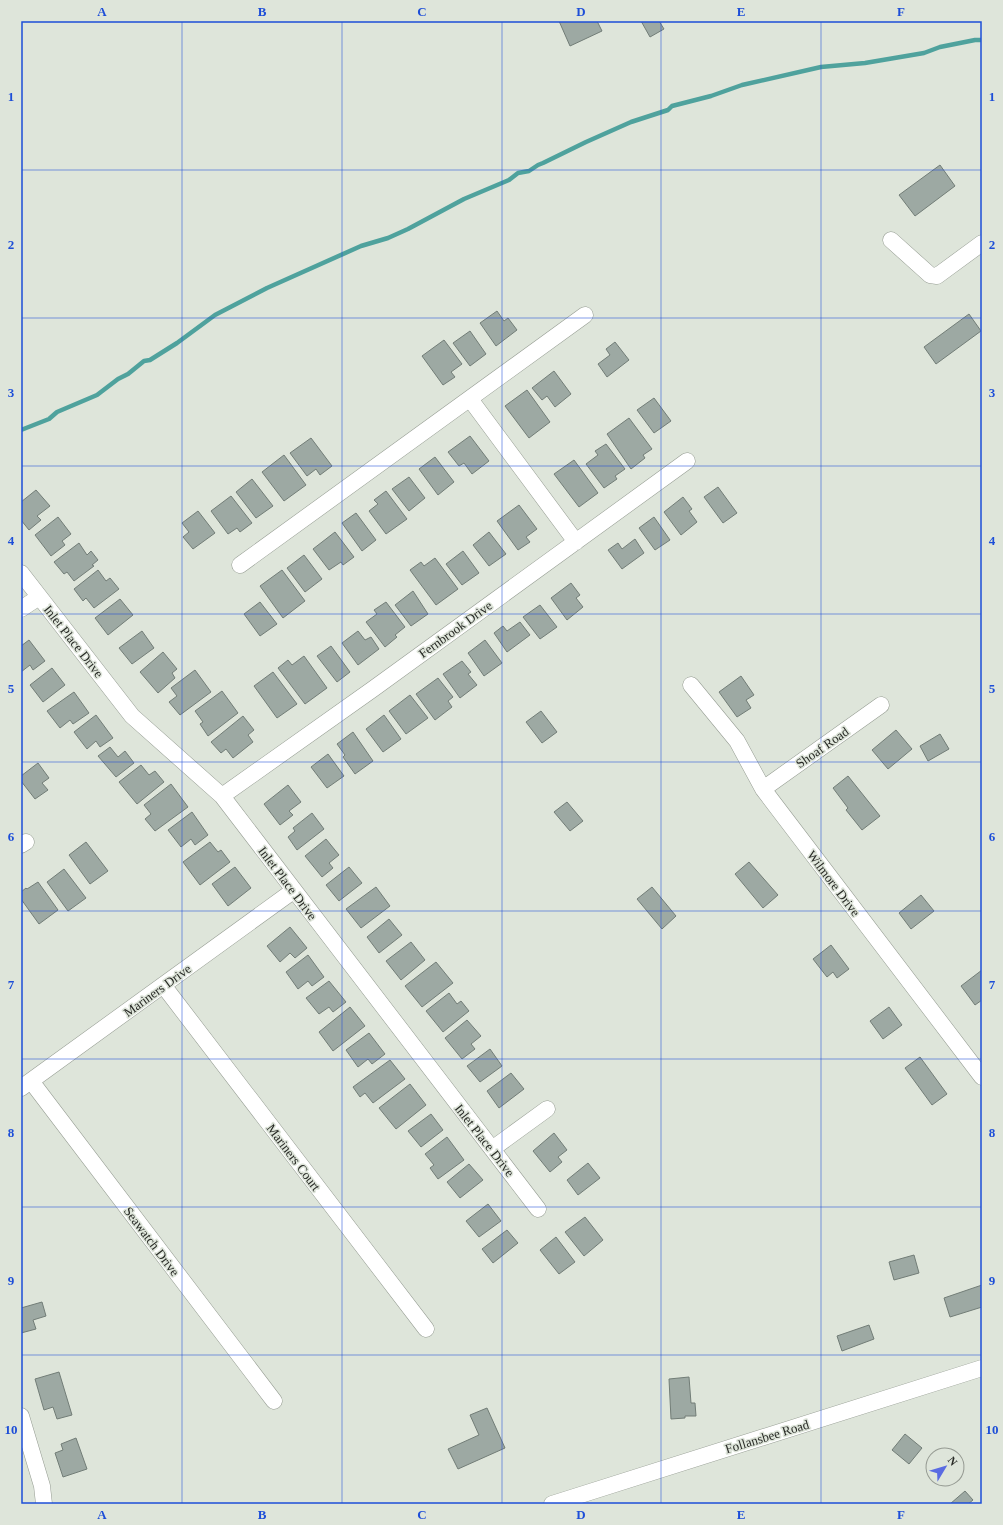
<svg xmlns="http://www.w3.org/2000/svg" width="1003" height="1525" viewBox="0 0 1003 1525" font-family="'Times New Roman',serif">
	<rect width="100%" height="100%" fill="#dee5da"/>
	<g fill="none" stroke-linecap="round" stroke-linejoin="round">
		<path stroke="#4fa29d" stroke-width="4.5" d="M 21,430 L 49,419 L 57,412 L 97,395 L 118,379 L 128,374 L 144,361 L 150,360 L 177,343 L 215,315 L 267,288 L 361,246 L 388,238 L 408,229 L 464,199 L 509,180 L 518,173 L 529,171 L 538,165 L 543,163 L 586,142 L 631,122 L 668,110 L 672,106 L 711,96 L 742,85 L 821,67 L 865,63 L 924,53 L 940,47 L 975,40 L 982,40"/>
	</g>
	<path fill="#9da9a3" stroke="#727d77" d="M 559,21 L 597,21 L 602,31 L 570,46 Z
		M 641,21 L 659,21 L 664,29 L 650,37 Z
		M 940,165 L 955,186 L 915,216 L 899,195 Z
		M 497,311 L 504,321 L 508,318 L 517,330 L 496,346 L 480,323 Z
		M 969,314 L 981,331 L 936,364 L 924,347 Z
		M 470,331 L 486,354 L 470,366 L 453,343 Z
		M 444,340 L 462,364 L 451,372 L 455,377 L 443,385 L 422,356 Z
		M 615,342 L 629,360 L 607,377 L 598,364 L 610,355 L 606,349 Z
		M 554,371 L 571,394 L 555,407 L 547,396 L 542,400 L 532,388 Z
		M 527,390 L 550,422 L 529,438 L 505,406 Z
		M 654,398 L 671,421 L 654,433 L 637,410 Z
		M 629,418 L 652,449 L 643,455 L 645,458 L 631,469 L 607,434 Z
		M 470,436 L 489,461 L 472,474 L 464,463 L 459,466 L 448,452 Z
		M 311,438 L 332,466 L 320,475 L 316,469 L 307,476 L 290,453 Z
		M 606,444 L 625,469 L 615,476 L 617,479 L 604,488 L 586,464 L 598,455 L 595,451 Z
		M 284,455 L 306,485 L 284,501 L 262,472 Z
		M 435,457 L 454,482 L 438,495 L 419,469 Z
		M 574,460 L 598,493 L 579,507 L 554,474 Z
		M 409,477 L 425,498 L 409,511 L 392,489 Z
		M 252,479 L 273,506 L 256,518 L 236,492 Z
		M 718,487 L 737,513 L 723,523 L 704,497 Z
		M 36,490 L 50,506 L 37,516 L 41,520 L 29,530 L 21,520 L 21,502 Z
		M 386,491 L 407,519 L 386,534 L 369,511 L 378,504 L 374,500 Z
		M 231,496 L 252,523 L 240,532 L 237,528 L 228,534 L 211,511 Z
		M 683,497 L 692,509 L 689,511 L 697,522 L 681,535 L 664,512 Z
		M 519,505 L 537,529 L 526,537 L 530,542 L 518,550 L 497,521 Z
		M 198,511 L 215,533 L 193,549 L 183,537 L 189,532 L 182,523 Z
		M 356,513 L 376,540 L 362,551 L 342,523 Z
		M 58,517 L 71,534 L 62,541 L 65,545 L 51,556 L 35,535 Z
		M 654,517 L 670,540 L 655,550 L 639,528 Z
		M 335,532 L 354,557 L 343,565 L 341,562 L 329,570 L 313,549 Z
		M 489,532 L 506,554 L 489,566 L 473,545 Z
		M 635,539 L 644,553 L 622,569 L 608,550 L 618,543 L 622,549 Z
		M 79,543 L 87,555 L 91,551 L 98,560 L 92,565 L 94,566 L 74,581 L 67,572 L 64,574 L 54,562 Z
		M 463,551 L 479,573 L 462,585 L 446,564 Z
		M 304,555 L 322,579 L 305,592 L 287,568 Z
		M 435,558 L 458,589 L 436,605 L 410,570 L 421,562 L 424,566 Z
		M 98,570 L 106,581 L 110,578 L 119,589 L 94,608 L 86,598 L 83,601 L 74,589 Z
		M 282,570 L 305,601 L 283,618 L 260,586 Z
		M 571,583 L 580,595 L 576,598 L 583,607 L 567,620 L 551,598 Z
		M 413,591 L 428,614 L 411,626 L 395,605 Z
		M 120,599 L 133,615 L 108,635 L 95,618 Z
		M 260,602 L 277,624 L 260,636 L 244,614 Z
		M 386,602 L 405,627 L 395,635 L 397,637 L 385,647 L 366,622 L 377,614 L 374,610 Z
		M 540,605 L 557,627 L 540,639 L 523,617 Z
		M 520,622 L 530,635 L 507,652 L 494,633 L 503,626 L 507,631 Z
		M 142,631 L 154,648 L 132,664 L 119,648 Z
		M 358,631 L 365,640 L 371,637 L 379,649 L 358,665 L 342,643 Z
		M 29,640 L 45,661 L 33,670 L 30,665 L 21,672 L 21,646 Z
		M 485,640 L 502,663 L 484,676 L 468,653 Z
		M 331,646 L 350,672 L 337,682 L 317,656 Z
		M 163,652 L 177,669 L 172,673 L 175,678 L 158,693 L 140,672 Z
		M 304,656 L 327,688 L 305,704 L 278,668 L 288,660 L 292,665 Z
		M 462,661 L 471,672 L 468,674 L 477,685 L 460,698 L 443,674 Z
		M 52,668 L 65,685 L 43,702 L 30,685 Z
		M 195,670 L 211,692 L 180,715 L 169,702 L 177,696 L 171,688 Z
		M 273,672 L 297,704 L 277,718 L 254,686 Z
		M 741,676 L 754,695 L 746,700 L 751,708 L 737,717 L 719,692 Z
		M 438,678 L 453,697 L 448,701 L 452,707 L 435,720 L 416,694 Z
		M 222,691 L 238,713 L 208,736 L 200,724 L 203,722 L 195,711 Z
		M 74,692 L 89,713 L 73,724 L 70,720 L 60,728 L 47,711 Z
		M 410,695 L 428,718 L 406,734 L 389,711 Z
		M 541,711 L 557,732 L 542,743 L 526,722 Z
		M 96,715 L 113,738 L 100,747 L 96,741 L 87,749 L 74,732 Z
		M 384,715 L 401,739 L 383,752 L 366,729 Z
		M 243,716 L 254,730 L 248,735 L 253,742 L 233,758 L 226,749 L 221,753 L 211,742 Z
		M 896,730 L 912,749 L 888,769 L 872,750 Z
		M 353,732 L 373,761 L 355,774 L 343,757 L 345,755 L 337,744 Z
		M 940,734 L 949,749 L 928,761 L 920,746 Z
		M 110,747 L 118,757 L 125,751 L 134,763 L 116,777 L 98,756 Z
		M 328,754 L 344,776 L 327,788 L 311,767 Z
		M 38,763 L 49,778 L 42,783 L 48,790 L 35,799 L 21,781 L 21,776 Z
		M 141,765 L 149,775 L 155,771 L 164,782 L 137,804 L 119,782 Z
		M 848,776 L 880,816 L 862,830 L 846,810 L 848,808 L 833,788 Z
		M 171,784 L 188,807 L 155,831 L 145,819 L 151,814 L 144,805 Z
		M 288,785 L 301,802 L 289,811 L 293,815 L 280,825 L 264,804 Z
		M 567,802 L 583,821 L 570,831 L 554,812 Z
		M 192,812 L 208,835 L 195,845 L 191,839 L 181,847 L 168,830 Z
		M 312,813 L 324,829 L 297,850 L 288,837 L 295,831 L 293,828 Z
		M 326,839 L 339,855 L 329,863 L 333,868 L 322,877 L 305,856 Z
		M 86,842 L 108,871 L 90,884 L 69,855 Z
		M 210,842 L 218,852 L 221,850 L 230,862 L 200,885 L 183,862 Z
		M 749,862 L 778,895 L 763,908 L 735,874 Z
		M 235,867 L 251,888 L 228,906 L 212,884 Z
		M 349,867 L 362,883 L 339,901 L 326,885 Z
		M 64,869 L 86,898 L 68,911 L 47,882 Z
		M 38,882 L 58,910 L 39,924 L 21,899 L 21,892 L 26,888 L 27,889 Z
		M 376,887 L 390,906 L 361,928 L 346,909 Z
		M 652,887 L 676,916 L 662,929 L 637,899 Z
		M 921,895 L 934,911 L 911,929 L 899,913 Z
		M 389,919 L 402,935 L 379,953 L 367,937 Z
		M 290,927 L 307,948 L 295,958 L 290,953 L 280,962 L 267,946 Z
		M 411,942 L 425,960 L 401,980 L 386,961 Z
		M 831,945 L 849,969 L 837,978 L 833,972 L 827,977 L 813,959 Z
		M 308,955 L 324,977 L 312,986 L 308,981 L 298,989 L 286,972 Z
		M 436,962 L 453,983 L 422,1007 L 405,986 Z
		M 982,970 L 982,1000 L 975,1005 L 961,986 Z
		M 329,981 L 346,1002 L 333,1012 L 329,1007 L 319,1014 L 306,998 Z
		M 449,993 L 457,1004 L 461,1001 L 469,1011 L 443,1032 L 426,1011 Z
		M 350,1007 L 365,1026 L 333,1051 L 319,1032 Z
		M 889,1007 L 902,1025 L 883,1039 L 870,1021 Z
		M 467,1020 L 481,1036 L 471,1044 L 475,1049 L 462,1059 L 445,1038 Z
		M 369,1033 L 385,1054 L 372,1064 L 368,1059 L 358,1067 L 346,1050 Z
		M 490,1049 L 502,1066 L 480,1082 L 467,1066 Z
		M 920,1057 L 947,1094 L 932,1105 L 905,1068 Z
		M 390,1060 L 405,1079 L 373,1103 L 365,1093 L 360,1097 L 353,1087 Z
		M 511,1073 L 524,1089 L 499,1108 L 487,1091 Z
		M 410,1084 L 426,1105 L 396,1129 L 379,1108 Z
		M 431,1114 L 443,1130 L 421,1147 L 408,1131 Z
		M 554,1133 L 567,1150 L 558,1157 L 562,1162 L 550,1172 L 533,1151 Z
		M 447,1137 L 464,1160 L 438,1179 L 430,1168 L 434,1165 L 425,1154 Z
		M 588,1163 L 600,1178 L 578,1195 L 567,1180 Z
		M 469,1164 L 483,1180 L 460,1198 L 447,1182 Z
		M 488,1204 L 501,1221 L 479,1237 L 466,1221 Z
		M 585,1217 L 603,1240 L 584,1256 L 565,1232 Z
		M 507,1230 L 518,1243 L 493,1263 L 482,1249 Z
		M 556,1237 L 575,1262 L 559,1274 L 540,1250 Z
		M 914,1255 L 919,1273 L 894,1280 L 889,1262 Z
		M 982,1285 L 982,1307 L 950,1317 L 944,1298 Z
		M 42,1302 L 46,1316 L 33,1320 L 36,1329 L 21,1333 L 21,1308 Z
		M 869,1325 L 874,1339 L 842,1351 L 837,1336 Z
		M 59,1372 L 72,1415 L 57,1419 L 53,1407 L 44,1410 L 35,1379 Z
		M 689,1377 L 691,1403 L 695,1403 L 696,1416 L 685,1416 L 685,1418 L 671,1419 L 669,1379 Z
		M 487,1408 L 505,1448 L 458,1469 L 448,1449 L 479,1435 L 470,1415 Z
		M 905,1434 L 922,1448 L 909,1464 L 892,1450 Z
		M 76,1438 L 87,1469 L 63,1477 L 55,1453 L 63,1450 L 61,1444 Z
		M 965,1491 L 973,1500 L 968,1504 L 950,1504 Z"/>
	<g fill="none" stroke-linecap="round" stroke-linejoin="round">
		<g stroke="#959c92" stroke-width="17">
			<path id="minor" d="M 891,240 L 930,275 L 937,276 L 982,243
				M 470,399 L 576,542
				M 240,565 L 585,315
				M 21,573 L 132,716 L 222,796 L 538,1209
				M 21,609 L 39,597
				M 691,685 L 737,741 L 763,789 L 982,1077
				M 763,789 L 881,705
				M 222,796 L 373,689 L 687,461
				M 21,845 L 26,842
				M 163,985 L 426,1329
				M 31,1081 L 274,1401
				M 21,1088 L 293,891
				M 492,1149 L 547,1109
				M 21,1416 L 42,1486 L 44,1504
				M 552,1504 L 982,1368"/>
		</g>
		<use href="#minor" stroke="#fff" stroke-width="16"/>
	</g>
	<path fill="none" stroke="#1d4ed8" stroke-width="1" stroke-opacity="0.55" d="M 182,21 L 182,1504M 342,21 L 342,1504M 502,21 L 502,1504M 661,21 L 661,1504M 821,21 L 821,1504M 21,170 L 982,170M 21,318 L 982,318M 21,466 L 982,466M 21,614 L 982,614M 21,762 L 982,762M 21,911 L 982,911M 21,1059 L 982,1059M 21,1207 L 982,1207M 21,1355 L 982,1355"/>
	<g text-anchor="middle" stroke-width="3" stroke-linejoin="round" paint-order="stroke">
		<g font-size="13" fill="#282a26" stroke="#dee5da">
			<text transform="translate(455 629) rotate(-36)" y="5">Fernbrook Drive</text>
			<text transform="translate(74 641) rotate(52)" y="5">Inlet Place Drive</text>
			<text transform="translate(822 747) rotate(-35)" y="5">Shoaf Road</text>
			<text transform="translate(288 883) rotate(53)" y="5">Inlet Place Drive</text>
			<text transform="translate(834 883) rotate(53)" y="5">Wilmore Drive</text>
			<text transform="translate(157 990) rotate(-36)" y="5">Mariners Drive</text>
			<text transform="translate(485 1140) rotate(52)" y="5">Inlet Place Drive</text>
			<text transform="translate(294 1157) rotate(53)" y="5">Mariners Court</text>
			<text transform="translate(152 1241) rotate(53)" y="5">Seawatch Drive</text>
			<text transform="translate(767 1436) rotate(-17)" y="5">Follansbee Road</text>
		</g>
	</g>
	<rect width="1003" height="1525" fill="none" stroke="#dee5da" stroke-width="44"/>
	<g transform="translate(945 1467) rotate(52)"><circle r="19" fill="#dee5da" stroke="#959a92"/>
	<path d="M0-3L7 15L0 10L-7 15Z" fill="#5a6be2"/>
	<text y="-6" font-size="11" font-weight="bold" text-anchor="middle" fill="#282a26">N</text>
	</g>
	<rect x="22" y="22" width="959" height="1481" fill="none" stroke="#1d4ed8" stroke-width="1.5"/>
	<g font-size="13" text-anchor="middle" font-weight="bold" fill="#1d4ed8">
		<text x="102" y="16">A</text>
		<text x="262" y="16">B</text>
		<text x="422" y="16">C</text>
		<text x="581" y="16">D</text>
		<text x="741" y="16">E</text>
		<text x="901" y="16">F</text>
		<text x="11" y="101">1</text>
		<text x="992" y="101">1</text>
		<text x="11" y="249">2</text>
		<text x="992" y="249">2</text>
		<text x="11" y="397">3</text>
		<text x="992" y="397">3</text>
		<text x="11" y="545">4</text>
		<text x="992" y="545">4</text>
		<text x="11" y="693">5</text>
		<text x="992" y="693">5</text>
		<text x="11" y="841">6</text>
		<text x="992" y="841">6</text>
		<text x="11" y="989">7</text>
		<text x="992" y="989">7</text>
		<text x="11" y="1137">8</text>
		<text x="992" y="1137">8</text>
		<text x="11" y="1285">9</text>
		<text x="992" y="1285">9</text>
		<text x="11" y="1434">10</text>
		<text x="992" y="1434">10</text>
		<text x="102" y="1519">A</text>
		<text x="262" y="1519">B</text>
		<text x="422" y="1519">C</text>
		<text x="581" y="1519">D</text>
		<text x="741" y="1519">E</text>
		<text x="901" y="1519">F</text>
	</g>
</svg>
